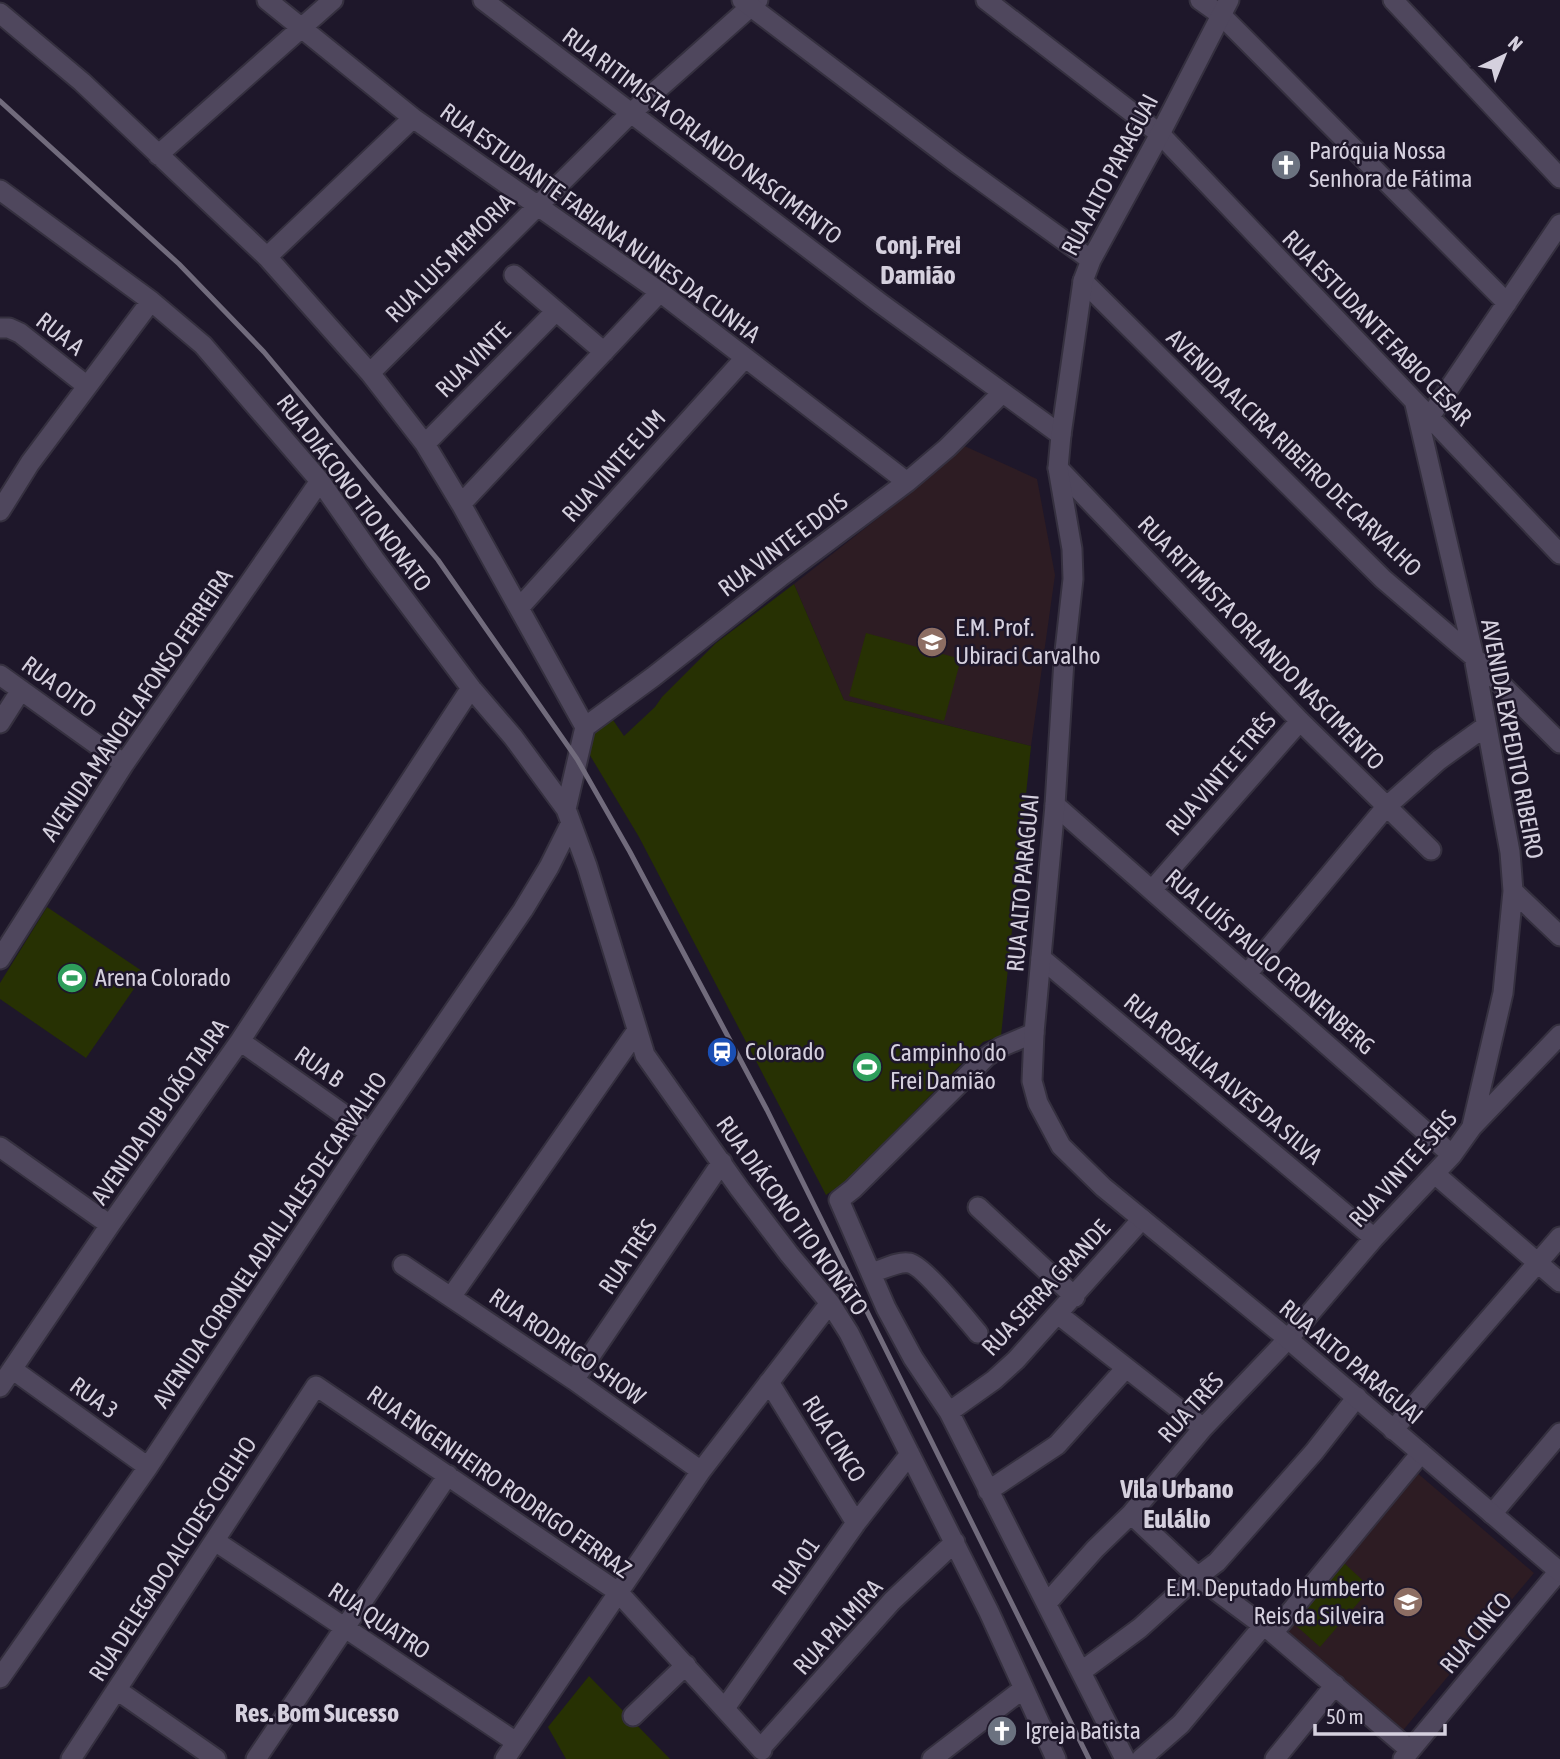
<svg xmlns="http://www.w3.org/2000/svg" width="1560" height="1759" viewBox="0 0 1560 1759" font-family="'Asap Condensed',sans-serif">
	<rect width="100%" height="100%" fill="#1e172a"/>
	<path fill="#2d1c23" d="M 960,444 L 1037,479 L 1055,575 L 1031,746 L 844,700 L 794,584 L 929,478 Z
		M 1415,1471 L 1534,1573 L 1400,1734 L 1283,1631 Z"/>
	<path fill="#273103" d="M 794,584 L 844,700 L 1031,746 L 1001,1036 L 983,1042 L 845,1182 L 826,1195 L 639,837 L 588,752 L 595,733 L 613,720 L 624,736 L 655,707 L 662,697 L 716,643 Z
		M 866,633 L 961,659 L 944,721 L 849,696 Z
		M 47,907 L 145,973 L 86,1058 L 0,999 L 0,983 Z
		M 1344,1563 L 1371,1588 L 1320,1647 L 1292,1622 Z
		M 589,1676 L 670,1759 L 566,1759 L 548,1727 Z"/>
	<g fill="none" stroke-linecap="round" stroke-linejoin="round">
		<g stroke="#35303f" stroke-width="23">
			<path id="minor" d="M 267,0 L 413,118 L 660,292 L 907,482
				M 483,0 L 880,303 L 1061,435
				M 986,0 L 1160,134 L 1560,554
				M 1200,0 L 1221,15 L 1507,303
				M 1393,0 L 1560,178
				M 0,13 L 82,82 L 267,257 L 370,373 L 425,444 L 461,504 L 585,727
				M 158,155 L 333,0
				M 0,190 L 151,301 L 203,345 L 320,481 L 375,560 L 471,688 L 513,737 L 566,809 L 587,866 L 645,1055 L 739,1188 L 789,1254 L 830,1303 L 849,1333 L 989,1612 L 1056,1759
				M 267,257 L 413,118
				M 514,275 L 604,352
				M 1083,281 L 1383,579 L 1474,657 L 1560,743
				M 0,328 L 9,328 L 20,333 L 87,386
				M 370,373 L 630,114 L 758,0
				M 1415,404 L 1474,657 L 1510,852 L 1513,891 L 1503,993 L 1472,1126
				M 1429,418 L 1560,224
				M 425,444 L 556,311
				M 1058,468 L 1300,721 L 1431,850
				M 461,504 L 660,292
				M 0,511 L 30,463 L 151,301
				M 519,608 L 745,358
				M 0,675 L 124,764
				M 0,723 L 21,690
				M 585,727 L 653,677 L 780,577 L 907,482 L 947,448 L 1002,393
				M 1055,805 L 1452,1155
				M 566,809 L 585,727
				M 1152,890 L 1300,721
				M 1513,891 L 1560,936
				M 1041,958 L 1374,1238
				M 0,959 L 124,764 L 320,481
				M 1247,974 L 1386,807 L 1439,760 L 1486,726
				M 1034,1033 L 1001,1047 L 986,1057 L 853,1189 L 839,1200 L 886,1308 L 913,1358 L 949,1412 L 1125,1759
				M 240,1041 L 370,1133
				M 0,1147 L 110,1225
				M 1435,1174 L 1560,1282
				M 978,1207 L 1075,1297
				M 403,1265 L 574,1380 L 701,1471
				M 871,1273 C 882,1270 898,1261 909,1263 C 923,1265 966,1319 978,1333
				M 451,1297 L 636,1032
				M 1059,1315 L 1203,1428
				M 12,1369 L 148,1467
				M 574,1380 L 722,1162
				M 769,1382 L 856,1523
				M 0,1387 L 110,1225 L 240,1041 L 471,688
				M 949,1412 L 994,1380 L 1016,1360 L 1142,1219
				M 1393,1430 L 1560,1237
				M 988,1491 L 1057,1445 L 1125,1369
				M 1131,1514 L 1198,1577 L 1273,1633 L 1410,1750
				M 1492,1514 L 1560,1433
				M 215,1541 L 516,1742
				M 1047,1603 L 1095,1549 L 1131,1514 L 1203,1428 L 1288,1339 L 1374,1238 L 1452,1155 L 1472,1127 L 1560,1035
				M 1273,1633 L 1421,1453
				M 1082,1671 L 1140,1628 L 1192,1581 L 1217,1562 L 1314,1452 L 1357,1397
				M 0,1678 L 148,1467 L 370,1133 L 523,910 L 549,867 L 571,823
				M 117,1690 L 216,1759
				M 725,1708 L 856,1523 L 910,1454
				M 633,1716 L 686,1665
				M 761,1748 L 892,1601 L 955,1542
				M 71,1759 L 316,1386 L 618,1592 L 762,1750
				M 256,1759 L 448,1475
				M 505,1759 L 701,1471 L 830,1303
				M 932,1759 L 1023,1689
				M 1141,1759 L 1181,1724 L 1263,1626
				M 1275,1759 L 1335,1685
				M 1403,1759 L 1559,1571"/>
		</g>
		<g stroke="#35303f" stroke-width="23">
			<path id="tertiary" d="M 742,0 L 957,163 L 1091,260
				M 1229,0 L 1160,134 L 1091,260 L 1083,281 L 1061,435 L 1058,468 L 1072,549 L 1073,579 L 1064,660 L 1055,805 L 1034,1033 L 1032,1081 L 1038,1103 L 1061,1146 L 1103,1187 L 1288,1339 L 1560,1572"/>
		</g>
		<use href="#minor" stroke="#4f475d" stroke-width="19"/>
		<use href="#tertiary" stroke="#4f475d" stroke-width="19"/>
		<path stroke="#716b7c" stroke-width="5" d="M 0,101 L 179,264 L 264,352 L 438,560 L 577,759 L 630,852 L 767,1110 L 1089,1759"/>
	</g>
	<defs>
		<g id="church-disc" transform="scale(1.575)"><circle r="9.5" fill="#6b7280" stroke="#1e172a"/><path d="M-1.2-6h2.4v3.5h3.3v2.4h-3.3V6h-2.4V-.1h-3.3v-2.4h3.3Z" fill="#fff"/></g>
		<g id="school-disc" transform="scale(1.575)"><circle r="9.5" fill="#8d6e63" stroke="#1e172a"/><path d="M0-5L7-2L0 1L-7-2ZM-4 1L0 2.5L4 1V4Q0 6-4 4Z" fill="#fff"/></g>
		<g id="stadium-disc" transform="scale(1.575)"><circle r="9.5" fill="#2e9e5b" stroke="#1e172a"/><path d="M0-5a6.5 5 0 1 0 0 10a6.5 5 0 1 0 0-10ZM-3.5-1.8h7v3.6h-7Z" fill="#fff"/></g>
		<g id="station-disc" transform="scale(1.575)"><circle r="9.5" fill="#1a4fb4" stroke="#1e172a"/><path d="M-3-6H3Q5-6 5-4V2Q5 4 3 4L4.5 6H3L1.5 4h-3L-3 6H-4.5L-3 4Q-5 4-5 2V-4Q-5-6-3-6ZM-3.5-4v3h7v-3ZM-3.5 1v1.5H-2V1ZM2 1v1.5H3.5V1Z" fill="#fff"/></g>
	</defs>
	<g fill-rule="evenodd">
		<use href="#church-disc" x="1286" y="165"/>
		<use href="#school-disc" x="932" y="642"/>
		<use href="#stadium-disc" x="72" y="978"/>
		<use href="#station-disc" x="722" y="1052"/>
		<use href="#stadium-disc" x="867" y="1067"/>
		<use href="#school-disc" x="1408" y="1602"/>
		<use href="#church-disc" x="1002" y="1731"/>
	</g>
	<g text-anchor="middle" stroke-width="5" stroke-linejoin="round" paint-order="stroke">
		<g font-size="24" fill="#d5d0de" stroke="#1e172a">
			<text transform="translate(702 136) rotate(37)" y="8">RUA RITIMISTA ORLANDO NASCIMENTO</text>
			<text transform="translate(1110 175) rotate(-62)" y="8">RUA ALTO PARAGUAI</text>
			<text transform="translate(600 223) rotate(36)" y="8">RUA ESTUDANTE FABIANA NUNES DA CUNHA</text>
			<text transform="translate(450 258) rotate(-45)" y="8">RUA LUIS MEMORIA</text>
			<text transform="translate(1377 328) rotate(46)" y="8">RUA ESTUDANTE FABIO CESAR</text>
			<text transform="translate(60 334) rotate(38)" y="8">RUA A</text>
			<text transform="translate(473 360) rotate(-45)" y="8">RUA VINTE</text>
			<text transform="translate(1294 453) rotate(44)" y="8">AVENIDA ALCIRA RIBEIRO DE CARVALHO</text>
			<text transform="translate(614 466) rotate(-48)" y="8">RUA VINTE E UM</text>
			<text transform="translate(354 493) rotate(53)" y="8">RUA DIÁCONO TIO NONATO</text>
			<text transform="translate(783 545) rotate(-37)" y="8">RUA VINTE E DOIS</text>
			<text transform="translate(1261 643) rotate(46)" y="8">RUA RITIMISTA ORLANDO NASCIMENTO</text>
			<text transform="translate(59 687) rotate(36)" y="8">RUA OITO</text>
			<text transform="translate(137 705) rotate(-56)" y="8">AVENIDA MANOEL AFONSO FERREIRA</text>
			<text transform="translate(1512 739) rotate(79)" y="8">AVENIDA EXPEDITO RIBEIRO</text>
			<text transform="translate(1221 774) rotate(-49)" y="8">RUA VINTE E TRÊS</text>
			<text transform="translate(1023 883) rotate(-85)" y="8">RUA ALTO PARAGUAI</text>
			<text transform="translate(1270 962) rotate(41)" y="8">RUA LUÍS PAULO CRONENBERG</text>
			<text transform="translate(319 1067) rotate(35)" y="8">RUA B</text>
			<text transform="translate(1223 1079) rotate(40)" y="8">RUA ROSÁLIA ALVES DA SILVA</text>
			<text transform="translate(160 1112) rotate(-55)" y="8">AVENIDA DIB JOÃO TAJRA</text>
			<text transform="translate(1403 1169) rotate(-48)" y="8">RUA VINTE E SEIS</text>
			<text transform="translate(792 1216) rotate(54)" y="8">RUA DIÁCONO TIO NONATO</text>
			<text transform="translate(270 1240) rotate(-56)" y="8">AVENIDA CORONEL ADAIL JALES DE CARVALHO</text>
			<text transform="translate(628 1257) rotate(-56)" y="8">RUA TRÊS</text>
			<text transform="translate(1046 1288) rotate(-47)" y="8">RUA SERRA GRANDE</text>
			<text transform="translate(567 1347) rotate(35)" y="8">RUA RODRIGO SHOW</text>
			<text transform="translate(1351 1362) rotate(40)" y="8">RUA ALTO PARAGUAI</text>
			<text transform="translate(94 1398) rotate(36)" y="8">RUA 3</text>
			<text transform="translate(1191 1408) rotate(-48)" y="8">RUA TRÊS</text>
			<text transform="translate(834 1439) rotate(58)" y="8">RUA CINCO</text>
			<text transform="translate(499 1482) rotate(35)" y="8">RUA ENGENHEIRO RODRIGO FERRAZ</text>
			<text transform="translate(173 1559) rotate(-57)" y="8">RUA DELEGADO ALCIDES COELHO</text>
			<text transform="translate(796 1566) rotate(-55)" y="8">RUA 01</text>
			<text transform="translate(379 1621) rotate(34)" y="8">RUA QUATRO</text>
			<text transform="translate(838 1627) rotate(-48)" y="8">RUA PALMIRA</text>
			<text transform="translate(1476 1633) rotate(-50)" y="8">RUA CINCO</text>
		</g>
		<g font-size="24" fill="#d5d0de" stroke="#1e172a" text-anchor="start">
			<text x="1309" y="159">Paróquia Nossa<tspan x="1309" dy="28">Senhora de Fátima</tspan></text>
			<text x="955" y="636">E.M. Prof.<tspan x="955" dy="28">Ubiraci Carvalho</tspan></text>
			<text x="95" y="986">Arena Colorado</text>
			<text x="745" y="1060">Colorado</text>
			<text x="890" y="1061">Campinho do<tspan x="890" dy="28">Frei Damião</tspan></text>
			<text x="1385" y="1596" text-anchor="end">E.M. Deputado Humberto<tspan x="1385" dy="28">Reis da Silveira</tspan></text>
			<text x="1025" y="1739">Igreja Batista</text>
		</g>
		<g font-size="26" font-weight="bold" fill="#d5d0de" stroke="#1e172a">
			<text x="918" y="254">Conj. Frei<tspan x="918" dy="30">Damião</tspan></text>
			<text x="1177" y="1498">Vila Urbano<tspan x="1177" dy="30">Eulálio</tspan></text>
			<text x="317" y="1722">Res. Bom Sucesso</text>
		</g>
	</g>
	<g transform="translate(1504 56) rotate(43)" stroke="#1e172a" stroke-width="5" paint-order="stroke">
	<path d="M0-5L12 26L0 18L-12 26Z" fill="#d5d0de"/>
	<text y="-10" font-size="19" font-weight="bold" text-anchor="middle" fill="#d5d0de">N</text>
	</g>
	<path d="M1315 1724v10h130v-10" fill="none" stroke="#d5d0de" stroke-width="3.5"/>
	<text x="1326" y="1724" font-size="21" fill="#d5d0de" stroke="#1e172a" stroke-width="5" paint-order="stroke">50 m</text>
</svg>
